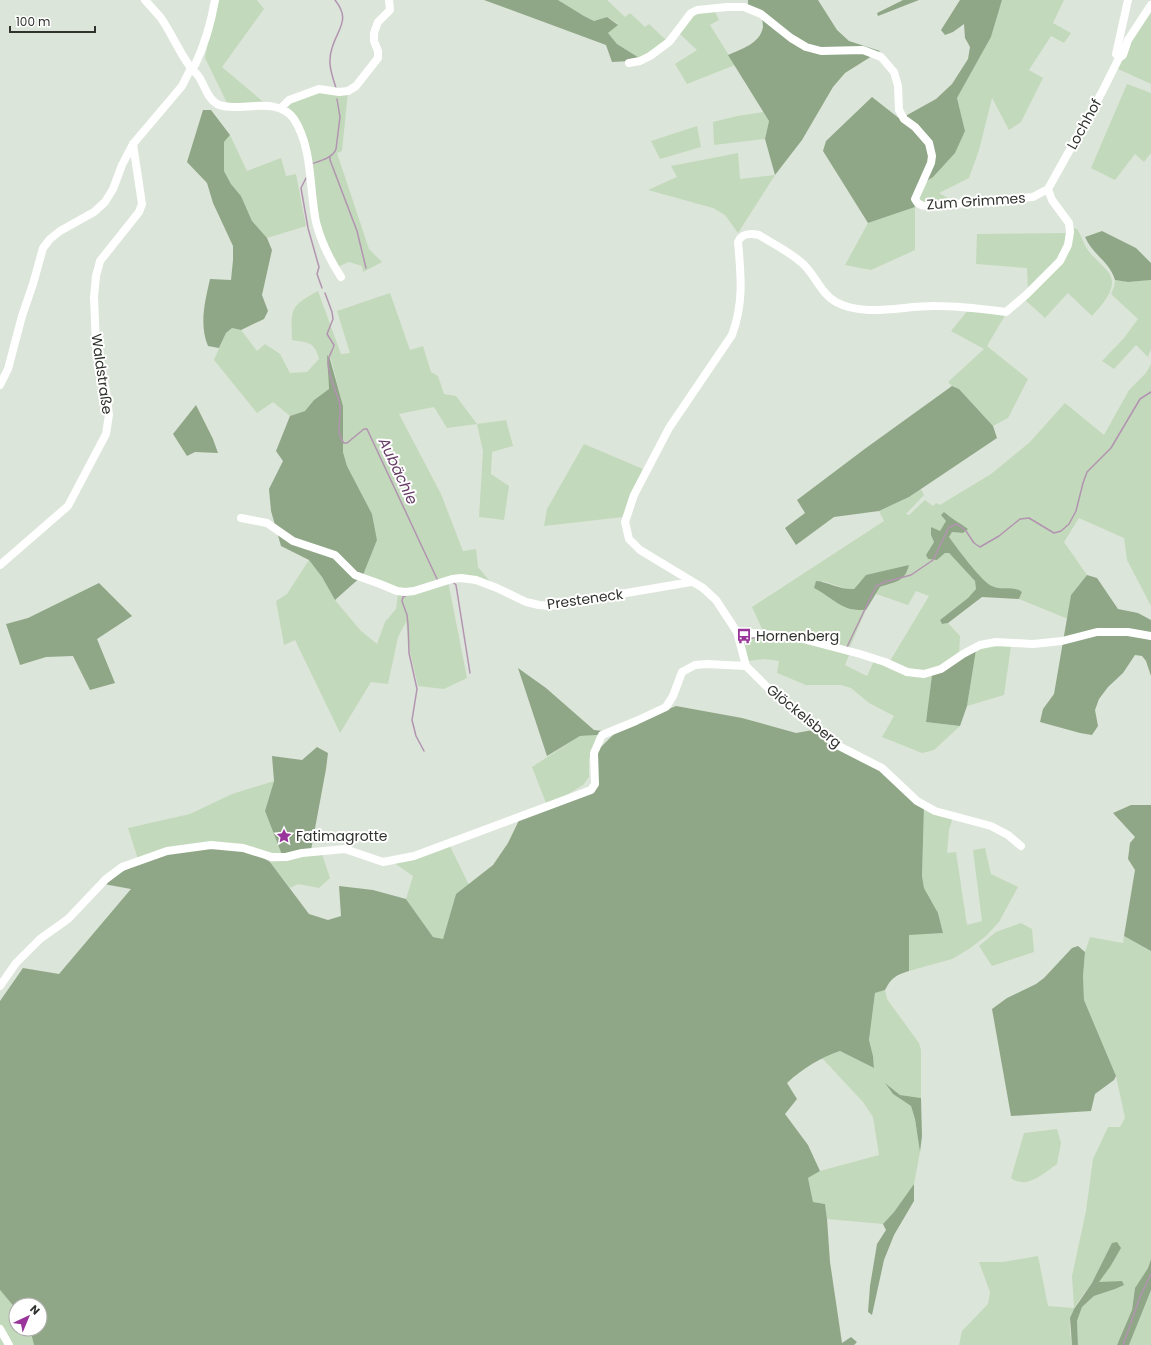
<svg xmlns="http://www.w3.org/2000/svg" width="1151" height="1345" viewBox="0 0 1151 1345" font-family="Poppins,sans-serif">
	<rect width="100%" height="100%" fill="#dce5d9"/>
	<path fill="#c3d9bb" d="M 216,0 L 257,0 L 264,9 L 222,67 L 267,105 L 228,105 L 205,58 Z
		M 558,0 L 607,0 L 625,17 L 630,13 L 645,27 L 649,24 L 667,41 L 641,59 L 617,44 L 608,33 L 618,24 L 607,17 L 594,21 L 584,16 Z
		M 1002,0 L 1064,0 L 1053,23 L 1071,33 L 1064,43 L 1051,36 L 1029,70 L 1043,78 L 1021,122 L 1009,130 L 992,98 L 979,150 L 969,178 L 939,193 L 960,205 L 915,207 L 915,250 L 871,270 L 845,265 L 868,223 L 915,207 L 912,199 L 965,131 L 957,98 L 991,37 Z
		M 1151,7 L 1151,84 L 1116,68 L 1129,42 Z
		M 696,12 L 715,12 L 719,20 L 710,25 L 735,65 L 687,84 L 675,64 L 697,50 L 679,33 Z
		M 1127,84 L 1151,93 L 1151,153 L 1144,162 L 1135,154 L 1115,180 L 1091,168 Z
		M 323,91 L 348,92 L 342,151 L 337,153 L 369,249 L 382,262 L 363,272 L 362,266 L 349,262 L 337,267 L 322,235 L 304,137 L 285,109 L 287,104 Z
		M 764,112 L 769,121 L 765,139 L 714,145 L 713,122 L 737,116 Z
		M 697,126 L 701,147 L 660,159 L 651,141 Z
		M 230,135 L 247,171 L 281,158 L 286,176 L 296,174 L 306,226 L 267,238 L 252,221 L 241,196 L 231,184 L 224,171 L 224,142 Z
		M 738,153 L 740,179 L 775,175 L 738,233 L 725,215 L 713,208 L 648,190 L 677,177 L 671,166 Z
		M 1073,228 L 1077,229 C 1082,236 1084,246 1090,253 C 1096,260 1104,266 1109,273 C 1119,288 1101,306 1092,316 L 1068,293 L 1045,318 L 1024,299 L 1049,274 Z
		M 1068,233 L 1064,252 L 1028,290 L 1027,268 L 976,264 L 977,234 Z
		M 1115,280 L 1128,282 L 1151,280 L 1151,349 L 1148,357 L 1136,345 L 1114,369 L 1102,361 L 1124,338 L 1138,319 L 1111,294 L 1114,287 Z
		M 318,291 L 341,354 L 350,353 L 337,311 L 390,293 L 410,350 L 423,346 L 431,372 L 438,376 L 444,394 L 456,396 L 477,424 L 506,420 L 513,446 L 492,452 L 491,474 L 509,486 L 504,520 L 479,517 L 483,451 L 477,424 L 447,428 L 434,407 L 399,414 L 441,494 L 463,551 L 476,549 L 478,567 L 492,584 L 463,577 L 406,591 L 363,575 L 377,540 L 372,514 L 347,466 L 343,452 L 343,406 L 331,359 L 327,356 L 329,389 L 314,400 L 306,411 L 290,416 L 273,402 L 257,413 L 214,360 L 226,333 L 232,328 L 241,330 L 257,351 L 265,344 L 280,354 L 290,373 L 307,372 L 319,359 C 314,341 309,343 292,340 C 291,309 290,306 318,291 Z
		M 969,309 L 1007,312 L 987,346 L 1028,379 L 1008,418 L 993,426 L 959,389 L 952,386 L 948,382 L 984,349 L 951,331 Z
		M 1151,364 L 1151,606 L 1127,560 L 1124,538 L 1079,518 L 1064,542 L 1087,575 L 1071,595 L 1068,619 L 1019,599 L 1022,592 C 1013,585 1002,591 992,586 C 981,581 957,548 949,537 L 952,532 L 963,533 L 967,529 C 960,523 952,519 944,512 L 947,521 L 939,532 L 931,527 L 931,535 L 934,542 L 926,555 L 937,560 L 945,553 L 949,553 L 975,581 L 976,589 L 968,598 L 940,620 L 942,624 L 948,623 L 960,636 L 959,656 C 926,675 925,675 890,661 L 929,596 L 916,591 L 908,605 L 876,594 L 880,587 C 894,583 906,581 909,565 L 859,582 L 854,589 L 847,589 L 823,581 L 814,588 C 826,594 837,605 850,609 C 855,610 861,610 866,610 L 849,649 L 763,631 L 752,607 L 884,521 L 879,511 L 909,497 L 921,489 L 924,495 L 906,514 L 909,515 L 925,500 L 933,506 L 936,503 L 940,505 L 991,474 L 1029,443 L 1065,403 L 1104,435 L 1129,390 L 1146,373 Z
		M 584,444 L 643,469 L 630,494 L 623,517 L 544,526 L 547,509 Z
		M 309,560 L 322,577 L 335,600 L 360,630 L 377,644 L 385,622 L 396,609 L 398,594 L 448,581 L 467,678 L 444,689 L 418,686 L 410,652 L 406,622 L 398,637 L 388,684 L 371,682 L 340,733 L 295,640 L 284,645 L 276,601 L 287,594 Z
		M 762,635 L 811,643 L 850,653 L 845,665 L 867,676 L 874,661 L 932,675 L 926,722 L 960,726 L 934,750 L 922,753 L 882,737 L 894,716 L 869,703 L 851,688 L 841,685 L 806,685 L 777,673 L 779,661 L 764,659 L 748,661 L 742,643 L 747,638 L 747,636 Z
		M 997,645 L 1011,646 L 1004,695 L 967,706 L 976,650 Z
		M 597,735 L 589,759 L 589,777 L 583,785 L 565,796 L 546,803 L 532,767 L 580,736 Z
		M 274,781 L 265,811 L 282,855 L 138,859 L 128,828 L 190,814 L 232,794 Z
		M 924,807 L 953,817 L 949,830 L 947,853 L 956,852 L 967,925 L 982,921 L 973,850 L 985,848 L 991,874 L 1018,887 L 999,922 L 986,936 L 969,949 L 952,959 L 909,971 L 909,934 L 943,933 L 938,913 L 924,888 L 922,876 Z
		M 447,840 L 469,885 L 456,894 L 443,939 L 433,937 L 406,899 L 413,876 L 390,860 L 415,853 Z
		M 322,854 L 330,878 L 319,888 L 298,884 L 290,888 L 270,862 L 284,861 L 303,855 Z
		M 1021,923 L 1032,929 L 1034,952 L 992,966 L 979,946 L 996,932 Z
		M 1124,936 L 1151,951 L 1151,1259 L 1148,1268 L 1135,1288 L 1132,1310 L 1117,1345 L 1078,1345 L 1077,1321 L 1082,1307 L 1094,1296 L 1115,1289 L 1121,1281 L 1098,1283 L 1110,1267 C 1096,1279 1076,1299 1071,1317 C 1068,1324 1071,1337 1072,1345 L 959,1345 L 962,1331 L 988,1304 L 990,1292 L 979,1262 L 1003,1262 L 1038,1256 L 1048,1306 L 1074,1308 L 1072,1276 L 1086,1211 L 1093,1159 L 1108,1127 L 1120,1127 L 1125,1118 L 1116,1076 L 1084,1000 L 1083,976 L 1085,952 L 1090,937 L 1123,943 Z
		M 885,990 L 887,999 L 919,1043 L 921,1050 L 921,1098 L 900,1095 L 886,1084 L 893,1094 L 911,1106 L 915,1119 L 920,1152 L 914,1184 L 894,1212 L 883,1224 L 827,1219 L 825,1204 L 813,1202 L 808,1178 L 820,1171 L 879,1155 L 873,1117 L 863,1102 L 822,1058 L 840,1051 L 874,1068 L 873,1056 L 869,1040 L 875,993 Z
		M 1057,1129 L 1061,1143 L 1057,1164 C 1044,1173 1027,1190 1011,1178 L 1024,1133 Z
		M 0,1290 L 16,1309 L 16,1329 L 30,1329 L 34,1345 L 0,1345 Z
		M 1151,1290 L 1151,1345 L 1129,1345 L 1148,1296 Z"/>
	<path fill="#90a787" d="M 484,0 L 558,0 L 584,16 L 594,21 L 607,17 L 618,25 L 608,33 L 617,44 L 641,59 L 630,61 L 612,62 L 606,45 Z
		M 748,0 L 818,0 L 837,30 L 849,41 L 880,51 L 845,73 L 833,87 L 802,140 L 775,175 L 765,139 L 769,121 L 728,55 C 741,49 760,44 763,27 C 763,22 761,16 761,11 L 748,7 Z
		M 903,0 L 919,0 L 878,16 L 877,13 Z
		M 960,0 L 1002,0 L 991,37 L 957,98 L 965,131 L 955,153 L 933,177 L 917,187 L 912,199 L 915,207 L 868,223 L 823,151 L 826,141 L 872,97 L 900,119 L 936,99 L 952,84 L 968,59 L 970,47 L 965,38 L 964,24 L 953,32 L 945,35 L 941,30 Z
		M 203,110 L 211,110 L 230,135 L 224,142 L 224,171 L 231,184 L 241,196 L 252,221 L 267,238 L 272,250 L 262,295 L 268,311 L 264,319 L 241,330 L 232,328 L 226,333 L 219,348 L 208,346 C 199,325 205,301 210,279 L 231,280 L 233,260 L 233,246 L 213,203 L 207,183 L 187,162 Z
		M 1102,231 L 1136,248 L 1151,263 L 1151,280 L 1128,282 L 1115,280 C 1110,262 1092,254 1085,237 Z
		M 327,355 L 330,359 L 343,406 L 343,452 L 347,466 L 372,514 L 377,540 L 363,575 L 335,600 L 322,577 L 309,560 L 281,546 L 271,511 L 269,489 L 283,461 L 276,451 L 290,416 L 305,411 L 314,400 L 329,389 Z
		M 952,386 L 959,389 L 993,426 L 997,438 L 909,497 L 879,511 L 834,517 L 796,545 L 785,528 L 805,513 L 797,500 L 866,448 Z
		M 196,405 L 213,439 L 218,453 L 195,452 L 187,456 L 173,434 Z
		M 944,512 C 952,519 960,523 968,529 L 963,533 L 952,532 L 949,537 C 957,548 982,582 992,586 C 1002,591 1013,585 1022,592 L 1019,599 L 982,597 L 948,623 L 942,624 L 940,620 L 968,598 L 976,589 L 975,581 L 949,553 L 945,553 L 937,560 L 928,559 L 926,555 L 934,542 L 931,535 L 931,527 L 940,531 L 946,521 L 941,515 Z
		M 909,565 C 905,582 895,582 880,587 L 866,610 C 861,610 855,610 850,609 C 837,605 826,594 814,588 L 816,581 C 829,582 840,590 854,589 L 866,575 Z
		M 1087,575 L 1097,578 L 1118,609 L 1138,613 L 1151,620 L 1151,676 L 1146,661 L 1142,656 L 1135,655 L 1123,673 L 1108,687 L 1099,699 L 1095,710 L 1098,726 L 1092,735 L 1080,733 L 1040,722 L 1043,709 L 1054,694 L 1071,595 Z
		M 99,583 L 132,616 L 97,639 L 115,683 L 90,690 L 73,656 L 46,657 L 20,665 L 6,624 L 28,618 Z
		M 976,650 L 967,706 L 960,726 L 926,722 L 932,675 Z
		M 518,668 L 546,688 L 594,730 L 603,731 L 597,735 L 580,736 L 547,756 Z
		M 676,706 L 742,718 L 796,733 L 813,730 L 843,750 L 882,766 L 924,807 L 922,876 L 924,888 L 938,913 L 943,933 L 909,935 L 909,971 C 896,975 891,978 885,990 L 875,993 L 869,1040 L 873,1056 L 874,1068 L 840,1051 C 820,1058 803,1068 787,1083 L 797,1099 L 785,1114 L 808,1145 L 820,1171 L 808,1178 L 813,1202 L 825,1204 L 827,1219 L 830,1262 L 842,1343 L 851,1337 L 857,1342 L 854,1345 L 34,1345 L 30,1329 L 40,1329 L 40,1305 L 16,1305 L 16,1309 L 0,1290 L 0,1001 L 23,968 L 59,974 L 131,889 L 98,883 L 170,849 L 245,847 L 270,862 L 309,914 L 328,920 L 341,916 L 339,886 L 373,890 L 406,899 L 433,937 L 443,939 L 456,894 L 493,865 L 508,843 L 522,814 L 589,787 L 591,783 L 598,750 L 619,729 Z
		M 317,747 L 328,753 L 326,769 L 311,850 L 282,855 L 265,811 L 274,781 L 272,756 L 302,760 Z
		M 1131,805 L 1151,805 L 1151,951 L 1124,936 L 1135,870 L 1128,859 L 1130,843 L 1135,837 L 1113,813 Z
		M 1078,946 L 1085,952 L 1083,976 L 1084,1000 L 1116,1076 L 1114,1080 L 1095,1094 L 1091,1111 L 1011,1116 L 992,1009 L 1007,998 L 1036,984 L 1044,978 L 1072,948 Z
		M 885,1083 L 900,1095 L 921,1098 L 922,1136 L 920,1152 L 915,1119 L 911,1106 L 893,1094 Z
		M 914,1184 L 914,1201 L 894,1235 L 884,1260 L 872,1315 L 868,1312 L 870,1286 L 877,1244 L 886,1230 L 883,1224 L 894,1212 Z
		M 1117,1242 L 1121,1248 L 1110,1267 L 1099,1282 L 1122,1281 L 1124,1285 L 1115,1289 L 1094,1296 L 1082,1307 L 1077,1321 L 1078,1345 L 1072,1345 L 1070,1318 L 1074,1309 L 1092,1283 L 1112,1243 Z
		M 1151,1259 L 1151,1290 L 1129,1345 L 1117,1345 L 1132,1310 L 1135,1288 L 1148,1268 Z"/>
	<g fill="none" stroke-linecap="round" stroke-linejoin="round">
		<path stroke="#b294b1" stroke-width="1.5" d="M 335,0 C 351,20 338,28 332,48 C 327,63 332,75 336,88
			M 330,156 L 330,160 L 357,231 L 366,268
			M 311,164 C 320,161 333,158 336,149 L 340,117 L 337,99
			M 306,178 L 301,188 L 308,228 L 319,267 L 317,274 L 322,288
			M 325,293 L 332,312 L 333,319 L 327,334 L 334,345 C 333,351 328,356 328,362 C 328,376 335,388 339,401 C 343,415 334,432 344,443 L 347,443 L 364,429 L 367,429 L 438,581
			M 453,582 L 456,585 L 470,673
			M 407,595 L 403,597 L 402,601 L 407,615 L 408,624 L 409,653 L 417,689 L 412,720 L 416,736 L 424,751
			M 745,640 L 757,637
			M 847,647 L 876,586 L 885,582 L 911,575 L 933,560 L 949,527 L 957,524 L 966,531 L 974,543 L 980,547 L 999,536 L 1020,519 L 1029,518 L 1054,533 L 1061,531 L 1069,524 L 1076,511 L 1083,483 L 1087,472 L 1111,448 L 1140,399 L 1151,392
			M 1123,1345 L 1140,1297 L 1151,1274"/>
		<path stroke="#fff" stroke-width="8" d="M 145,0 C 150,6 156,12 161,18 C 172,34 179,52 191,68 C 193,71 197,73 199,77 C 205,86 207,98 217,104 C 222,107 229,107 235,107 C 254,107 281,100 294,119 C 313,149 309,188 316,222 C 321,242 330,260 341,277
			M 1119,58 L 1116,54 L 1128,0
			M 629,63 L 640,61 L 650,56 L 669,42 L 691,13 L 697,10 L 727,7 L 744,7 L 761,14 L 791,38 L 806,47 L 821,51 L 863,50 L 881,57 L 894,72 L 898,86 L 899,110 L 904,119 L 915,127 L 929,143 L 932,156 L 931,163 L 915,199 C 919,207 925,206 933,206 L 1033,197 L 1048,189 L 1102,92 L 1119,58 L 1123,55 L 1128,40 L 1151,5
			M 195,65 C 205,44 211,23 215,0
			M 281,108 L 289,100 L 319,89 L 339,92 L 348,91 L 356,86 L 378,58 L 378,51 L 374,41 L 374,33 L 378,22 L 390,10 L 389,0
			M 0,385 L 8,369 L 22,316 L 33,284 L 43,248 L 50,239 L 60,231 L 94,212 L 105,202 L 113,189 L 122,165 L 133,144 L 182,86 L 191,68
			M 241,518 L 267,523 L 293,541 L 335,555 L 355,575 L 380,584 L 397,591 L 405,592 L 414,591 L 452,579 L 461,578 L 476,580 L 497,588 L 526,602 L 539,605 L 550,606 L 691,582
			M 0,565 L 68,506 L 106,434 L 109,415 L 106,391 L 96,346 L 94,297 L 96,276 L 100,261 L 139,212 L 142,204 L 133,144
			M 737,632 L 776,635 L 803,639 L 860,654 L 885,662 L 907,672 L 924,674 L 941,669 L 963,654 L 980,645 L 996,642 L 1033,644 L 1062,641 L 1097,632 L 1128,632 L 1151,636
			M 1021,846 L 1008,835 L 991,826 L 935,811 L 917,801 L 882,768 L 837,745 L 766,686 L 746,666 L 737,632 L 716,600 L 703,588 L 640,550 L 629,539 L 625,522 L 634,495 L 669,428 L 732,335 C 744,303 741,275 738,242 C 742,233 750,233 759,235 C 773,244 790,252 802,263 C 815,274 821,294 836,302 C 865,318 905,305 936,306 C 959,306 983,309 1006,312 L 1027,294 L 1060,261 L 1068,245 L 1070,232 L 1069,223 L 1052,200 L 1048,189
			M 0,986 L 16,963 L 40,939 L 68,919 L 106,879 L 122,867 L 167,851 L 211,845 L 243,848 L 272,857 L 286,857 L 302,853 L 345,849 L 383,862 L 414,856 L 591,790 L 595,784 L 594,753 L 602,735 L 636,721 L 666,707 L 673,696 L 682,672 L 695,665 L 707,664 L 746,666
			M 0,1329 L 9,1345"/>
	</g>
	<defs>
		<g id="bus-bare" transform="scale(1.2)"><path d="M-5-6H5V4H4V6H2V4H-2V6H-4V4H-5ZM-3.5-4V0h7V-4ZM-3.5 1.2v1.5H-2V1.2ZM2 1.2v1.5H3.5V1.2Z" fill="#99359a" stroke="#fff" stroke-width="2.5" paint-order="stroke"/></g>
		<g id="sight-bare" transform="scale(1.2)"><path d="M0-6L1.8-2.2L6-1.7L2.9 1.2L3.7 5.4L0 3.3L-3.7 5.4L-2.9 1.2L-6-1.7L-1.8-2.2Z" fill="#99359a" stroke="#fff" stroke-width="2.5" paint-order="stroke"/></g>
	</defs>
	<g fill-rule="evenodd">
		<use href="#bus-bare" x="744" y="636"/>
		<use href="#sight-bare" x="284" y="836"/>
	</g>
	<g text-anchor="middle" stroke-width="4" stroke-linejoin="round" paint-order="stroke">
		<g font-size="14" fill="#2f322d" stroke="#fff">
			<text transform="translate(1084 124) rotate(-61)" y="5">Lochhof</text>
			<text transform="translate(976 201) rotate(-4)" y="5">Zum Grimmes</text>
			<text transform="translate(102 374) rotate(82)" y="5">Waldstraße</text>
			<text transform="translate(585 599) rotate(-8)" y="5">Presteneck</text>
			<text transform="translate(804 716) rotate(39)" y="5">Glöckelsberg</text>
		</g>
		<g font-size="14" fill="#2f322d" stroke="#fff" text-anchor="start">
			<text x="756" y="641">Hornenberg</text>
			<text x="296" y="841">Fatimagrotte</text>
		</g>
		<g font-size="15" font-style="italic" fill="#683e68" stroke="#fff">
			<text transform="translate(398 471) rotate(65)" y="5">Aubächle</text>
		</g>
	</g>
	<g transform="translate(28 1317) rotate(44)"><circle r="19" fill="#ffffff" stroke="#acadab"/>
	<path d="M0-3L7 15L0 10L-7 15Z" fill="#99359a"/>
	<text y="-6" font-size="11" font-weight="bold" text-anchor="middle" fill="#2f322d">N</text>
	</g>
	<path d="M10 26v6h85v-6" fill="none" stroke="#2f322d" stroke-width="2"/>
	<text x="16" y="26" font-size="12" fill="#2f322d" stroke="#ffffff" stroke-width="3" paint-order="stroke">100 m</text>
</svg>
